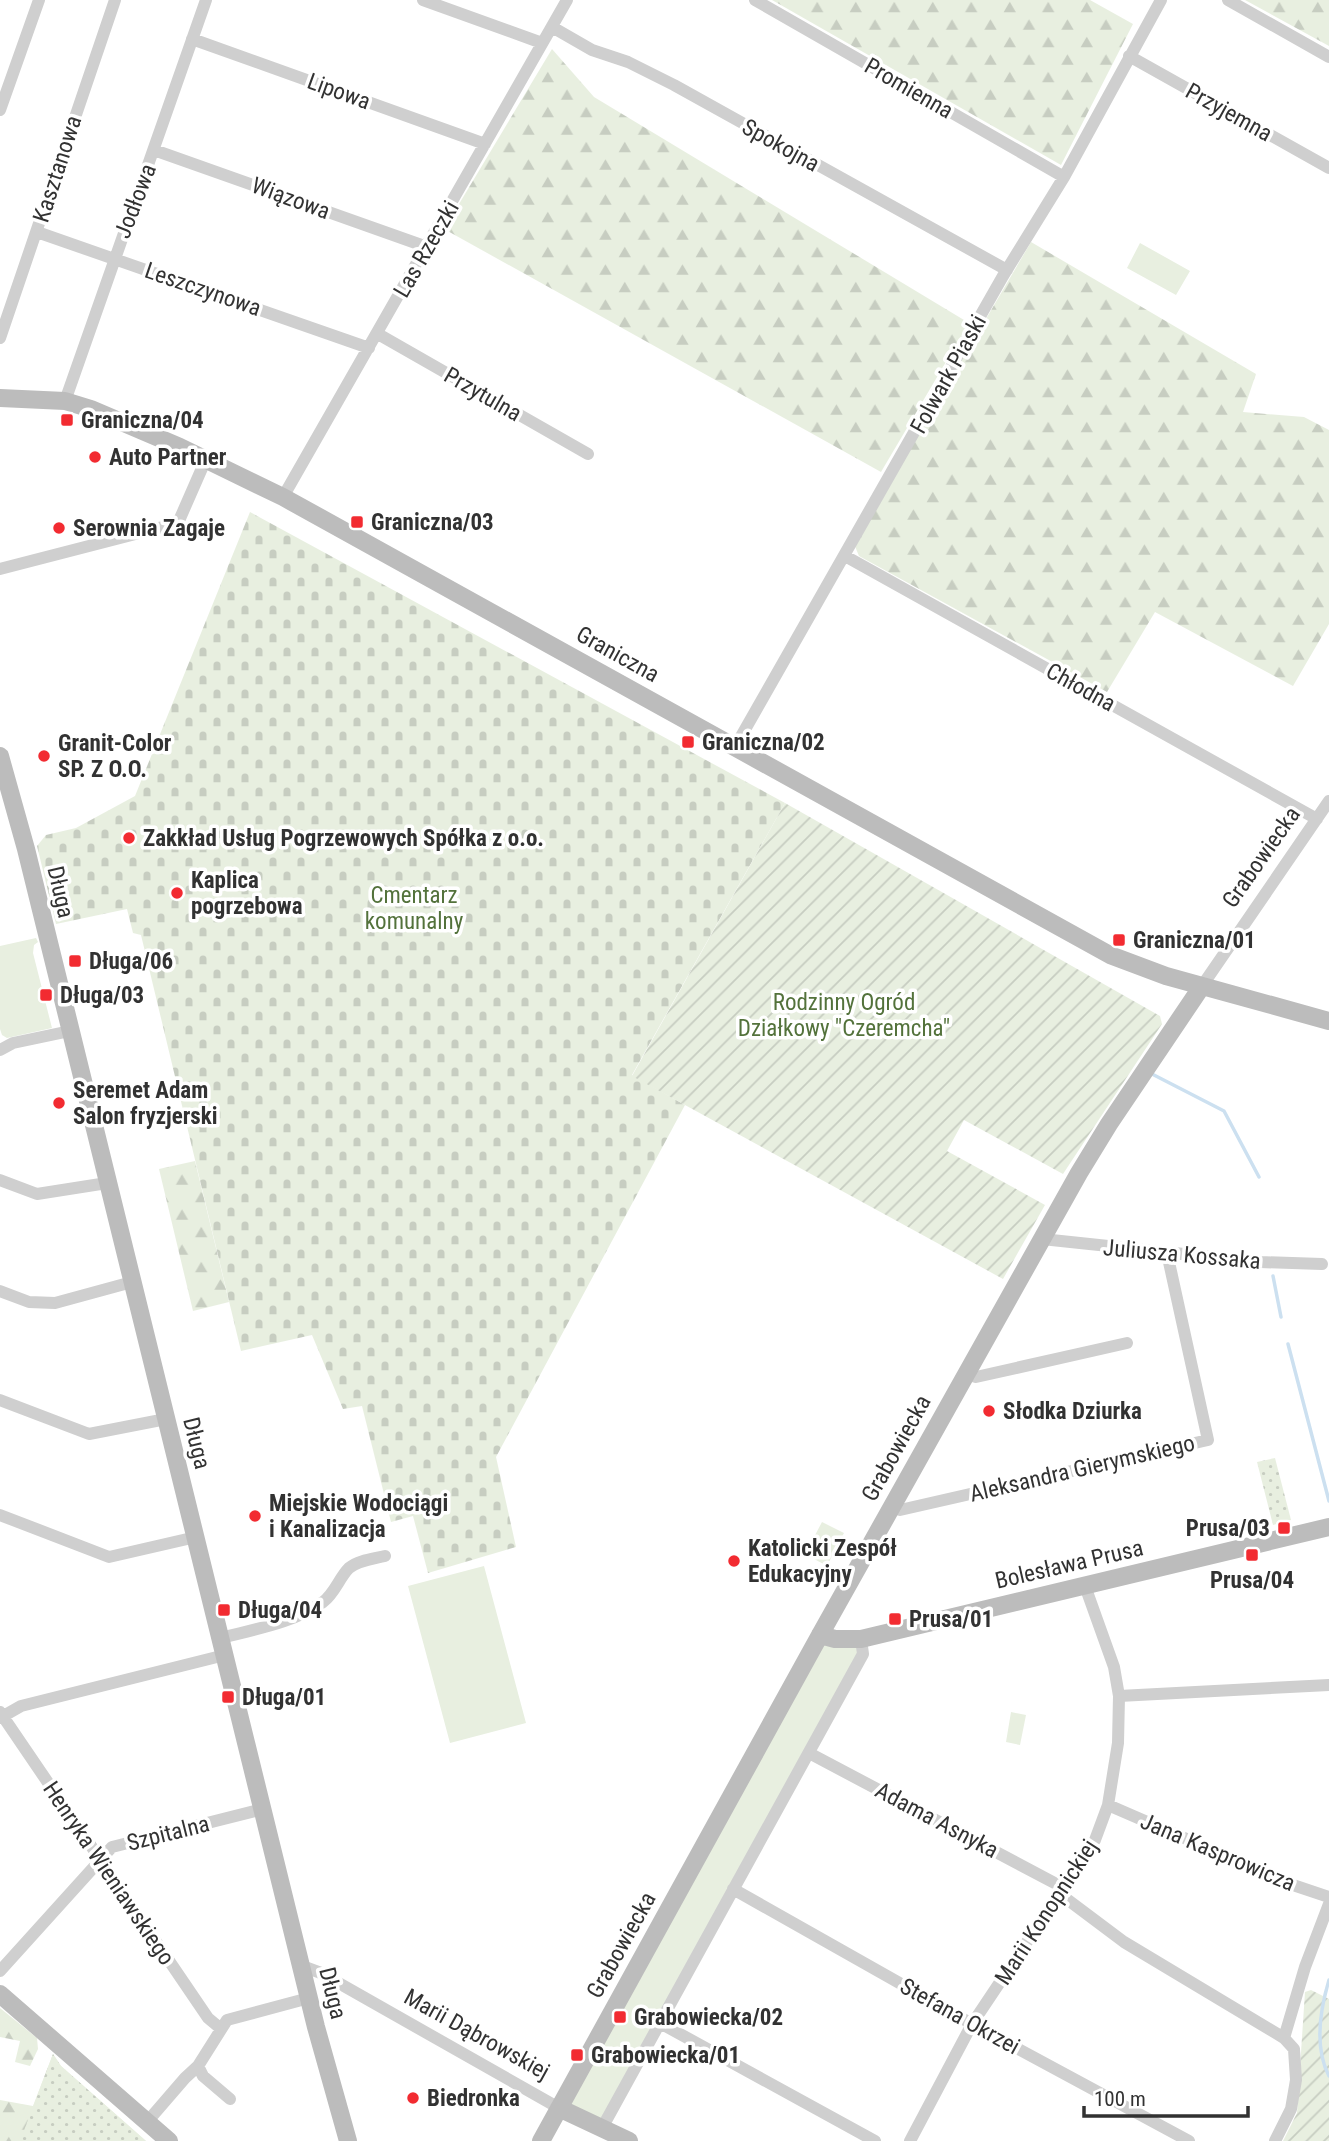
<svg xmlns="http://www.w3.org/2000/svg" width="1329" height="2141" viewBox="0 0 1329 2141" font-family="'Roboto Condensed',sans-serif">
	<defs>
		<pattern id="forest-firs" width="22" height="20" patternUnits="userSpaceOnUse" patternTransform="scale(1.75)"><rect width="22" height="20" fill="#e8efe0"/><path d="M5 1l3.5 6h-7zM16 11l3.5 6h-7z" fill="#c7cdc1"/></pattern>
		<pattern id="cemetery-stones" width="16" height="16" patternUnits="userSpaceOnUse" patternTransform="scale(1.75)"><rect width="16" height="16" fill="#e8efe0"/><path d="M2 7V4a2 2 0 0 1 4 0v3zM10 15v-3a2 2 0 0 1 4 0v3z" fill="#c7cdc1"/></pattern>
		<pattern id="park-dots" width="8" height="8" patternUnits="userSpaceOnUse" patternTransform="scale(1.75)"><rect width="8" height="8" fill="#e8efe0"/><path d="M2 2h.1M6 6h.1" fill="none" stroke="#c7cdc1" stroke-width="1.8" stroke-linecap="round"/></pattern>
		<pattern id="garden-furrows" width="10" height="10" patternUnits="userSpaceOnUse" patternTransform="scale(1.75)"><rect width="10" height="10" fill="#e8efe0"/><path d="M-1 1l2-2M0 10L10 0M9 11l2-2" fill="none" stroke="#c7cdc1"/></pattern>
	</defs>
	<rect width="100%" height="100%" fill="#fff"/>
	<path fill="#e8efe0" d="M 1140,243 L 1190,271 L 1176,295 L 1127,268 Z
		M 36,938 L 38,942 L 34,945 L 33,953 L 52,1028 L 7,1038 L 2,1035 L 0,1029 L 0,946 Z
		M 822,1522 L 844,1533 L 827,1566 L 805,1554 Z
		M 484,1566 L 526,1723 L 450,1743 L 408,1586 Z
		M 820,1635 L 861,1639 L 863,1654 L 602,2128 L 559,2108 Z
		M 1011,1712 L 1026,1715 L 1020,1745 L 1006,1742 Z"/>
	<path fill="url(#forest-firs)" d="M 772,0 L 1090,0 L 1133,24 L 1061,165 Z
		M 1245,0 L 1329,0 L 1329,46 Z
		M 552,49 L 594,97 L 969,323 L 881,472 L 444,229 Z
		M 1031,242 L 1256,374 L 1243,412 L 1304,417 L 1329,430 L 1329,624 L 1293,686 L 1155,612 L 1107,692 L 859,556 L 854,544 Z
		M 195,1161 L 229,1302 L 193,1311 L 159,1169 Z
		M 0,2008 L 37,2038 L 38,2049 L 30,2066 L 15,2062 L 20,2041 L 0,2037 Z
		M 53,2054 L 61,2066 L 146,2141 L 0,2141 L 0,2100 L 33,2106 Z"/>
	<path fill="url(#cemetery-stones)" d="M 250,512 L 785,803 L 632,1075 L 685,1105 L 496,1457 L 516,1547 L 428,1573 L 413,1516 L 391,1522 L 362,1406 L 343,1409 L 312,1335 L 241,1351 L 141,935 L 133,933 L 127,909 L 56,924 L 37,846 L 46,835 L 76,828 L 135,796 Z"/>
	<path fill="url(#park-dots)" d="M 1275,1458 L 1291,1520 L 1273,1525 L 1257,1462 Z
		M 53,2054 L 61,2066 L 146,2141 L 20,2141 Z"/>
	<path fill="url(#garden-furrows)" d="M 785,803 L 1160,1016 L 1162,1024 L 1063,1174 L 964,1120 L 947,1151 L 1045,1205 L 1003,1279 L 632,1076 Z
		M 1311,1990 L 1329,1999 L 1329,2141 L 1283,2141 L 1297,2113 L 1305,1992 Z"/>
	<g fill="none" stroke-linecap="round" stroke-linejoin="round">
		<path stroke="#cce0f0" stroke-width="3.5" d="M 1152,1074 L 1224,1111 L 1259,1177
			M 1273,1276 L 1281,1317
			M 1288,1344 L 1329,1501
			M 1329,1980 C 1320,2010 1314,2047 1329,2076"/>
		<path stroke="#cfcfcf" stroke-width="12" d="M 423,0 L 542,43
			M 755,0 L 1064,177
			M 1228,0 L 1329,57
			M 552,27 L 592,50 L 628,62 L 674,85 L 1007,270
			M 192,39 L 485,144
			M 1129,56 L 1329,168
			M 0,110 L 39,0
			M 154,150 L 427,247
			M 37,232 L 369,348
			M 378,334 L 588,454
			M 0,338 L 115,0
			M 65,401 L 206,0
			M 283,497 L 567,0
			M 845,556 L 1317,819
			M 0,569 L 178,523 L 206,459
			M 735,747 L 1003,276 L 1064,177 L 1161,0
			M 1202,986 L 1329,801
			M 0,1050 L 13,1043 L 70,1031
			M 0,1180 L 37,1194 L 107,1183
			M 1042,1239 L 1260,1262 L 1322,1264
			M 0,1291 L 29,1302 L 55,1303 L 132,1282
			M 966,1374 L 976,1377 L 1127,1343
			M 0,1400 L 89,1434 L 166,1419
			M 892,1506 L 900,1510 L 1208,1440 L 1167,1253
			M 0,1515 L 109,1557 L 196,1537
			M 221,1638 C 255,1629 293,1623 323,1602 C 335,1593 339,1578 349,1568 C 359,1560 373,1559 385,1556
			M 1119,1696 L 1329,1685
			M 0,1712 L 208,2018 L 220,2028
			M 0,1718 L 21,1706 L 225,1655
			M 809,1753 L 1064,1888
			M 1108,1805 L 1293,1885 L 1329,1897
			M 733,1889 L 972,2024 L 1189,2141
			M 1060,1894 L 1124,1942 L 1284,2038 L 1294,2049 L 1296,2080 L 1291,2109 L 1275,2141
			M 302,1966 L 321,1973 L 559,2108
			M 0,1971 L 112,1847 L 263,1809
			M 660,2023 L 875,2141
			M 1284,2038 L 1305,1967 L 1329,1904
			M 198,2066 L 203,2076 L 230,2099
			M 147,2122 L 185,2078 L 198,2066 L 227,2020 L 309,1998
			M 602,2128 L 863,1654 L 861,1639
			M 910,2141 L 972,2024 L 1095,1840 L 1108,1805 L 1118,1743 L 1119,1696 L 1114,1667 L 1085,1586"/>
		<path stroke="#bcbcbc" stroke-width="18" d="M 0,398 L 65,401 L 91,409 L 180,447 L 283,497 L 1110,955 L 1166,976 L 1329,1021
			M 0,756 L 26,849 L 316,2027 L 348,2141
			M 820,1635 L 835,1639 L 861,1639 L 1329,1527
			M 0,1994 L 169,2141
			M 559,2108 L 629,2141
			M 541,2141 L 820,1635 L 1079,1173 L 1109,1124 L 1202,986"/>
	</g>
	<g fill="#f22b31" stroke="#fff" stroke-width="2.5">
		<rect x="60" y="413" width="14" height="14" rx="3.5"/>
		<circle cx="95" cy="457" r="7"/>
		<rect x="350" y="515" width="14" height="14" rx="3.5"/>
		<circle cx="59" cy="528" r="7"/>
		<rect x="681" y="735" width="14" height="14" rx="3.5"/>
		<circle cx="44" cy="756" r="7"/>
		<circle cx="129" cy="838" r="7"/>
		<circle cx="177" cy="893" r="7"/>
		<rect x="1112" y="933" width="14" height="14" rx="3.5"/>
		<rect x="68" y="954" width="14" height="14" rx="3.5"/>
		<rect x="39" y="988" width="14" height="14" rx="3.5"/>
		<circle cx="59" cy="1103" r="7"/>
		<circle cx="989" cy="1411" r="7"/>
		<circle cx="255" cy="1516" r="7"/>
		<rect x="1277" y="1521" width="14" height="14" rx="3.5"/>
		<rect x="1245" y="1548" width="14" height="14" rx="3.5"/>
		<circle cx="734" cy="1561" r="7"/>
		<rect x="217" y="1603" width="14" height="14" rx="3.5"/>
		<rect x="888" y="1612" width="14" height="14" rx="3.5"/>
		<rect x="221" y="1690" width="14" height="14" rx="3.5"/>
		<rect x="613" y="2010" width="14" height="14" rx="3.5"/>
		<rect x="570" y="2048" width="14" height="14" rx="3.5"/>
		<circle cx="413" cy="2098" r="7"/>
	</g>
	<g text-anchor="middle" stroke-width="7" stroke-linejoin="round" paint-order="stroke">
		<g font-size="23" fill="#323232" stroke="#fff">
			<text transform="translate(909 88) rotate(30)" y="8">Promienna</text>
			<text transform="translate(339 91) rotate(20)" y="8">Lipowa</text>
			<text transform="translate(1229 112) rotate(29)" y="8">Przyjemna</text>
			<text transform="translate(781 145) rotate(29)" y="8">Spokojna</text>
			<text transform="translate(57 169) rotate(-72)" y="8">Kasztanowa</text>
			<text transform="translate(291 198) rotate(20)" y="8">Wiązowa</text>
			<text transform="translate(135 201) rotate(-69)" y="8">Jodłowa</text>
			<text transform="translate(426 249) rotate(-60)" y="8">Las Rzeczki</text>
			<text transform="translate(203 289) rotate(19)" y="8">Leszczynowa</text>
			<text transform="translate(948 374) rotate(-61)" y="8">Folwark Piaski</text>
			<text transform="translate(483 394) rotate(30)" y="8">Przytulna</text>
			<text transform="translate(618 654) rotate(29)" y="8">Graniczna</text>
			<text transform="translate(1081 687) rotate(29)" y="8">Chłodna</text>
			<text transform="translate(1261 857) rotate(-55)" y="8">Grabowiecka</text>
			<text transform="translate(61 892) rotate(77)" y="8">Długa</text>
			<text transform="translate(1182 1254) rotate(5)" y="8">Juliusza Kossaka</text>
			<text transform="translate(197 1443) rotate(76)" y="8">Długa</text>
			<text transform="translate(896 1448) rotate(-61)" y="8">Grabowiecka</text>
			<text transform="translate(1082 1468) rotate(-13)" y="8">Aleksandra Gierymskiego</text>
			<text transform="translate(1069 1564) rotate(-13)" y="8">Bolesława Prusa</text>
			<text transform="translate(937 1820) rotate(28)" y="8">Adama Asnyka</text>
			<text transform="translate(168 1833) rotate(-14)" y="8">Szpitalna</text>
			<text transform="translate(1218 1852) rotate(23)" y="8">Jana Kasprowicza</text>
			<text transform="translate(109 1873) rotate(56)" y="8">Henryka Wieniawskiego</text>
			<text transform="translate(1046 1912) rotate(-57)" y="8">Marii Konopnickiej</text>
			<text transform="translate(621 1945) rotate(-61)" y="8">Grabowiecka</text>
			<text transform="translate(333 1993) rotate(76)" y="8">Długa</text>
			<text transform="translate(960 2016) rotate(29)" y="8">Stefana Okrzei</text>
			<text transform="translate(477 2034) rotate(29)" y="8">Marii Dąbrowskiej</text>
		</g>
		<g font-size="23" font-weight="bold" fill="#323232" stroke="#fff" text-anchor="start">
			<text x="81" y="428">Graniczna/04</text>
			<text x="109" y="465">Auto Partner</text>
			<text x="371" y="530">Graniczna/03</text>
			<text x="73" y="536">Serownia Zagaje</text>
			<text x="702" y="750">Graniczna/02</text>
			<text x="58" y="751">Granit-Color<tspan x="58" dy="26">SP. Z O.O.</tspan></text>
			<text x="143" y="846">Zakkład Usług Pogrzewowych Spółka z o.o.</text>
			<text x="191" y="888">Kaplica<tspan x="191" dy="26">pogrzebowa</tspan></text>
			<text x="1133" y="948">Graniczna/01</text>
			<text x="89" y="969">Długa/06</text>
			<text x="60" y="1003">Długa/03</text>
			<text x="73" y="1098">Seremet Adam<tspan x="73" dy="26">Salon fryzjerski</tspan></text>
			<text x="1003" y="1419">Słodka Dziurka</text>
			<text x="269" y="1511">Miejskie Wodociągi<tspan x="269" dy="26">i Kanalizacja</tspan></text>
			<text x="1270" y="1536" text-anchor="end">Prusa/03</text>
			<text x="748" y="1556">Katolicki Zespół<tspan x="748" dy="26">Edukacyjny</tspan></text>
			<text x="1252" y="1588" text-anchor="middle">Prusa/04</text>
			<text x="238" y="1618">Długa/04</text>
			<text x="909" y="1627">Prusa/01</text>
			<text x="242" y="1705">Długa/01</text>
			<text x="634" y="2025">Grabowiecka/02</text>
			<text x="591" y="2063">Grabowiecka/01</text>
			<text x="427" y="2106">Biedronka</text>
		</g>
		<g font-size="23" fill="#53723b" stroke="#fff">
			<text x="414" y="903">Cmentarz<tspan x="414" dy="26">komunalny</tspan></text>
			<text x="844" y="1010">Rodzinny Ogród<tspan x="844" dy="26">Działkowy "Czeremcha"</tspan></text>
		</g>
	</g>
	<path d="M1084 2106v10h164v-10" fill="none" stroke="#323232" stroke-width="3.5"/>
	<text x="1094" y="2106" font-size="21" fill="#323232" stroke="#ffffff" stroke-width="5" paint-order="stroke">100 m</text>
</svg>
